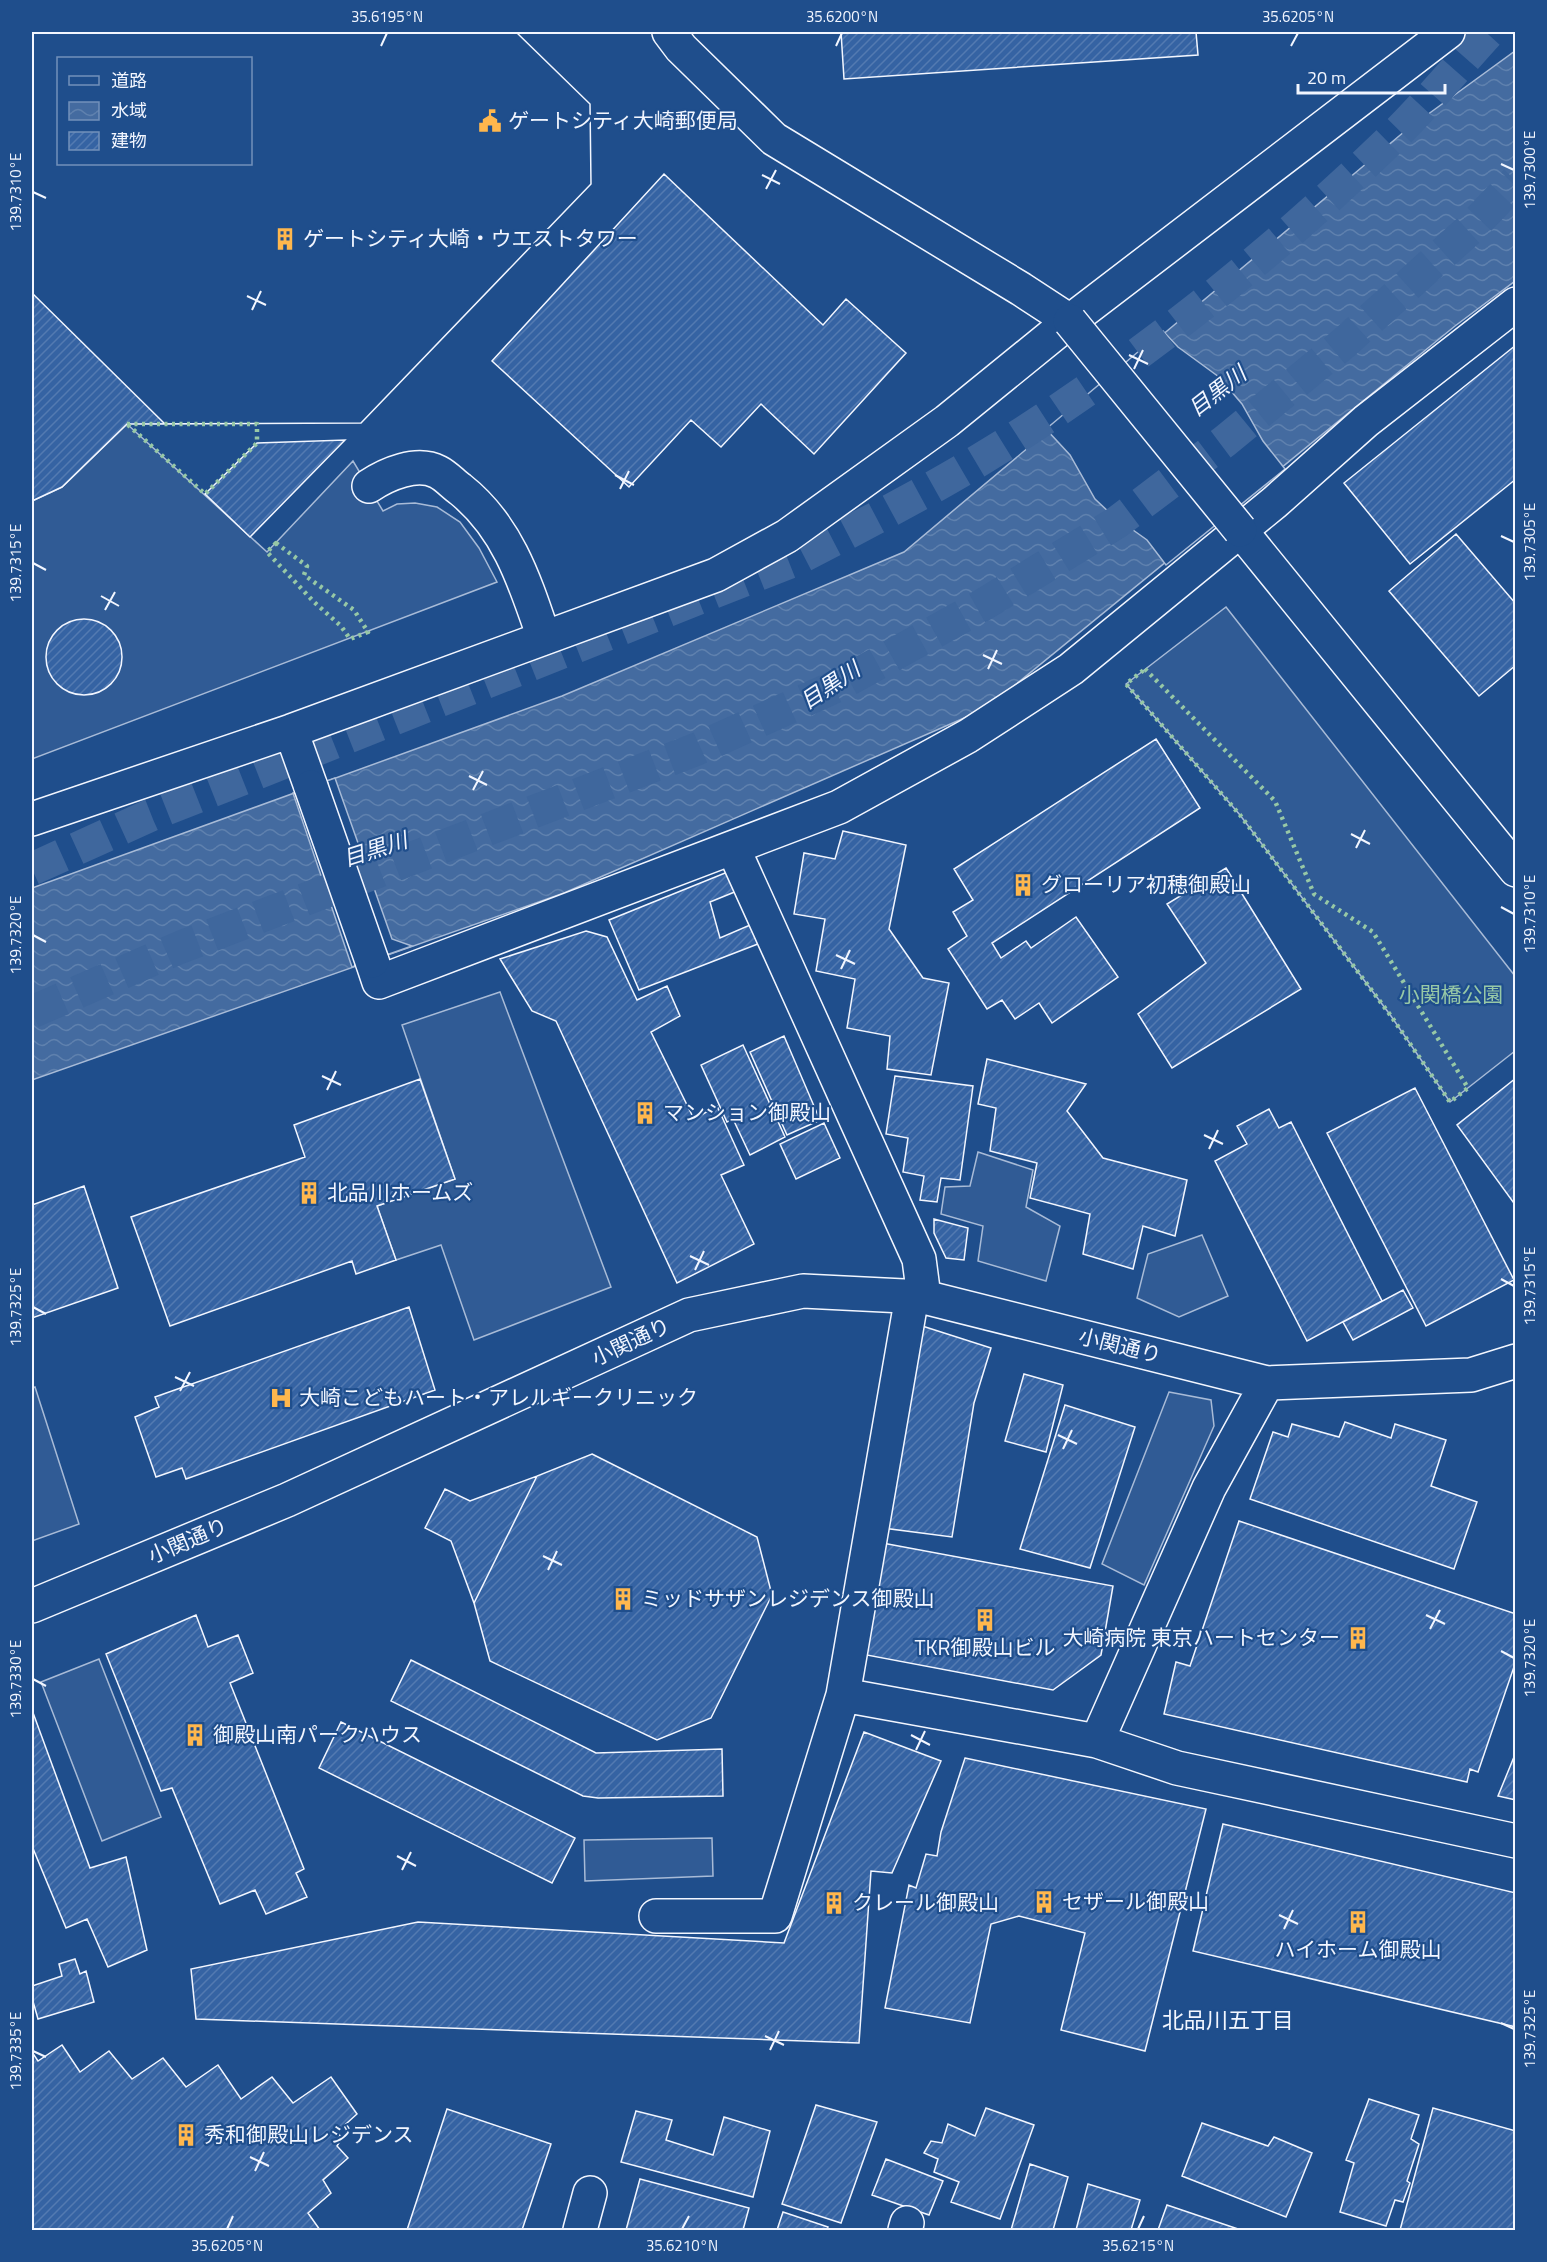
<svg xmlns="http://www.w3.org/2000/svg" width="1547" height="2262" viewBox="0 0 1547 2262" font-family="'Titillium Web','Noto Sans JP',sans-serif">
	<defs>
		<pattern id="water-waves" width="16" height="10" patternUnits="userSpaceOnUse" patternTransform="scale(1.5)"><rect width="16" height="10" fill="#446ba0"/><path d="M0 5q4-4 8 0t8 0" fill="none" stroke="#5f81ae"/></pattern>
		<pattern id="building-hatch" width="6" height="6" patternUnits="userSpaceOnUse" patternTransform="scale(1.5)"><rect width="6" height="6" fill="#3563a3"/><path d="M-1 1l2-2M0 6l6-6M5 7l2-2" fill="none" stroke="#537ab1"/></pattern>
	</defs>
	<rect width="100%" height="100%" fill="#1f4e8c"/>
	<path fill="#305b95" stroke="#a8bbd7" stroke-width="1.5" d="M 127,424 L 267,552 L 353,461 L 383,511 L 397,504 L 415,503 L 437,507 L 460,522 L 479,548 L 497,582 L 32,759 L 32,501 L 62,487 Z
		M 1226,607 L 1515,976 L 1515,1051 L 1450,1102 L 1391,1016 L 1240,815 L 1126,684 Z
		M 500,992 L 611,1287 L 474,1340 L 441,1245 L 396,1260 L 377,1206 L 455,1179 L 402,1025 Z
		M 978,1152 L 1033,1170 L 1026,1207 L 1060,1226 L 1046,1281 L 978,1261 L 983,1226 L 941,1214 L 945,1187 L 970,1186 Z
		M 1202,1235 L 1228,1296 L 1179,1317 L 1137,1298 L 1148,1254 Z
		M 35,1387 L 79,1524 L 32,1541 L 32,1388 Z
		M 1169,1392 L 1211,1400 L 1214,1426 L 1144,1585 L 1102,1564 Z
		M 99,1659 L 161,1817 L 102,1841 L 41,1682 Z
		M 712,1838 L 713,1876 L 585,1881 L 584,1840 Z"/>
	<path fill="url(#water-waves)" stroke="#a8bbd7" stroke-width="1.5" d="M 1515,51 L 1515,281 L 1455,326 L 987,708 L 564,893 L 32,1080 L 32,888 L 562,696 L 904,552 L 1405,131 Z"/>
	<path fill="#1f4e8c" stroke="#a8bbd7" stroke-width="1.5" d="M 1163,331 L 1178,347 L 1219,377 L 1242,404 L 1263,441 L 1285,469 L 1166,565 L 1147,540 L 1112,515 L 1095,499 L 1070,455 L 1046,429 Z
		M 335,778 L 392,939 L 412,946 L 352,967 L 293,793 Z"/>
	<path fill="url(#building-hatch)" stroke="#f2f6ff" stroke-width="1.5" fill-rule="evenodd" d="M 32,32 L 516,32 L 590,104 L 591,184 L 361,423 L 127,424 L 62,487 L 32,501 ZM 58,58 L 250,58 L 250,164 L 58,164 Z
		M 32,32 L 516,32 L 590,104 L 591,184 L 361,423 L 165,424 L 32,293 ZM 58,58 L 250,58 L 250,164 L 58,164 Z
		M 841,32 L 1196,32 L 1198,55 L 844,79 Z
		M 664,174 L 823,325 L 846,299 L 906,353 L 814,454 L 761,404 L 721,447 L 691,420 L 629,487 L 492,361 Z
		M 1516,345 L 1516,479 L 1410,564 L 1344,483 Z
		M 345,440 L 250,537 L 205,494 L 257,443 Z
		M 1456,534 L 1516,604 L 1516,665 L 1479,696 L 1389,591 Z
		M46 657a38 38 0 1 1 76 0a38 38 0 1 1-76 0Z
		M 1156,739 L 1200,808 L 992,943 L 1001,958 L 1026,941 L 1031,948 L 1076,917 L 1118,977 L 1052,1023 L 1039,1003 L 1015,1019 L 1002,1000 L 987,1009 L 948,949 L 967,936 L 953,912 L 973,900 L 954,869 Z
		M 843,831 L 906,845 L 889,929 L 923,978 L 949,983 L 931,1075 L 887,1069 L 890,1036 L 847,1028 L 855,979 L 816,971 L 825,919 L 794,914 L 804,853 L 835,859 Z
		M 1226,868 L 1301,989 L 1172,1068 L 1138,1014 L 1206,963 L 1167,904 Z
		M 730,871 L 737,891 L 710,902 L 720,938 L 757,922 L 763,942 L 639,990 L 609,920 Z
		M 586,931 L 607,937 L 637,1000 L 667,986 L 680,1016 L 651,1032 L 694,1119 L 717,1106 L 744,1165 L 721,1175 L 754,1244 L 677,1283 L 556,1021 L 532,1011 L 500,959 Z
		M 784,1036 L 820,1120 L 787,1135 L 750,1052 Z
		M 743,1045 L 785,1137 L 750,1155 L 733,1119 L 727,1122 L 701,1065 Z
		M 987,1059 L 1086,1084 L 1067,1111 L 1103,1158 L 1187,1180 L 1175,1236 L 1143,1226 L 1133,1269 L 1083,1254 L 1090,1214 L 1030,1198 L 1037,1163 L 990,1151 L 996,1108 L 978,1104 Z
		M 895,1076 L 973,1086 L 960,1180 L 941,1178 L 937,1202 L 920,1200 L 924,1176 L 903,1172 L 908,1138 L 886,1134 Z
		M 1516,1078 L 1516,1206 L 1457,1125 Z
		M 420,1079 L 455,1179 L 377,1206 L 396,1260 L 356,1274 L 352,1261 L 170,1326 L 131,1217 L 305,1157 L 294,1125 Z
		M 1415,1088 L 1514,1280 L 1426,1326 L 1327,1133 Z
		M 1269,1109 L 1279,1128 L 1291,1122 L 1382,1301 L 1307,1341 L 1215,1161 L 1247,1144 L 1237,1126 Z
		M 824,1123 L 840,1158 L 796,1179 L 780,1144 Z
		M 84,1186 L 118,1288 L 32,1318 L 32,1205 Z
		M 934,1219 L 968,1228 L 964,1260 L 946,1258 L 934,1233 Z
		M 1403,1290 L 1413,1308 L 1353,1340 L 1343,1322 Z
		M 409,1307 L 435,1390 L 186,1479 L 182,1468 L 156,1477 L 135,1417 L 159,1407 L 155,1397 Z
		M 916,1324 L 991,1348 L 974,1403 L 952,1537 L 883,1528 Z
		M 1024,1374 L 1063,1385 L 1046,1452 L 1005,1441 Z
		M 1065,1405 L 1135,1427 L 1090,1568 L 1020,1549 Z
		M 1345,1422 L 1391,1438 L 1395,1424 L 1446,1440 L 1431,1486 L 1477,1502 L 1454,1569 L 1250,1499 L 1273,1432 L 1288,1437 L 1292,1424 L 1339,1437 Z
		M 592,1454 L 757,1537 L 772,1595 L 711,1718 L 657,1740 L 490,1661 L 474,1603 L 537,1476 Z
		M 537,1476 L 474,1603 L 451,1541 L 425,1528 L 445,1489 L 470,1501 Z
		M 1239,1521 L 1516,1614 L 1516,1661 L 1478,1772 L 1470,1769 L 1467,1782 L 1164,1714 L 1176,1662 L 1190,1666 Z
		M 877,1542 L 1113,1586 L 1101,1655 L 1053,1690 L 856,1653 Z
		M 196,1615 L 208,1647 L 238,1635 L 253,1673 L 230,1683 L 304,1869 L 296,1873 L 307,1897 L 266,1914 L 255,1890 L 220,1904 L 172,1788 L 161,1791 L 106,1654 Z
		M 411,1660 L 596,1753 L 722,1749 L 723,1796 L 598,1798 L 583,1796 L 391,1701 Z
		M 32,1710 L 90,1868 L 126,1857 L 147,1950 L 108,1967 L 87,1919 L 66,1928 L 32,1846 Z
		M 341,1722 L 575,1838 L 552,1883 L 319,1768 Z
		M 864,1732 L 941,1761 L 892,1873 L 871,1871 L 859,2043 L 196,2019 L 191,1969 L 418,1922 L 784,1943 Z
		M 1516,1752 L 1516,1800 L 1498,1796 Z
		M 965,1758 L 1206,1809 L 1145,2051 L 1061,2030 L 1085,1933 L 1019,1916 L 991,1924 L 970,2023 L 885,2008 L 909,1885 L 916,1888 L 926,1854 L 937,1856 L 941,1832 Z
		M 1223,1824 L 1516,1893 L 1516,2027 L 1193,1951 Z
		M 75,1959 L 80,1974 L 86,1971 L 94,2002 L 38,2019 L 32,1998 L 32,1986 L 62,1976 L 59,1964 Z
		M 62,2045 L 80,2072 L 109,2051 L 132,2079 L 163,2058 L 186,2087 L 218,2065 L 241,2099 L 272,2077 L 293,2103 L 331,2077 L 357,2114 L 337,2132 L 342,2138 L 337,2146 L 348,2158 L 323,2180 L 331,2193 L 308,2213 L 320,2230 L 32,2230 L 32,2052 L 38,2061 Z
		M 1369,2099 L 1419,2115 L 1411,2139 L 1419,2144 L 1407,2181 L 1410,2183 L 1403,2202 L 1395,2200 L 1386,2226 L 1340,2212 L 1354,2163 L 1346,2160 Z
		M 816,2105 L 877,2122 L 841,2223 L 782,2204 Z
		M 986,2108 L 1034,2125 L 1000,2219 L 951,2202 L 959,2182 L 934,2172 L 938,2159 L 924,2153 L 931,2141 L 942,2143 L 948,2124 L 975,2136 Z
		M 1433,2108 L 1516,2131 L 1516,2230 L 1400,2230 Z
		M 447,2109 L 551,2144 L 522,2230 L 407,2230 Z
		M 636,2111 L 672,2120 L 666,2140 L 713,2155 L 724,2117 L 770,2131 L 753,2197 L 621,2162 Z
		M 1202,2123 L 1268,2146 L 1274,2137 L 1312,2153 L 1286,2217 L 1182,2176 Z
		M 886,2159 L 943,2181 L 929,2215 L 872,2195 Z
		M 1030,2164 L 1068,2177 L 1053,2230 L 1011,2230 Z
		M 640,2179 L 749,2208 L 743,2230 L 626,2230 Z
		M 1088,2184 L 1140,2200 L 1131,2230 L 1076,2230 Z
		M 1167,2205 L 1241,2230 L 1158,2230 Z
		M 783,2212 L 828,2227 L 827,2230 L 777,2230 Z"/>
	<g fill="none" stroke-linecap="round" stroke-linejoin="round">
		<path stroke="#3f679d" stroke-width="33" stroke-dasharray="33 16" stroke-linecap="butt" d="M 32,869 L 151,815 L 795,560 C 857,528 918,497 978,461 C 1126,371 1264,262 1388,142 C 1424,107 1456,68 1489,32
			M 32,1012 L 181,947 L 697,749 L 839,685 L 981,606 L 1116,523 L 1225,441 L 1344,343 L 1470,229 L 1516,181"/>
		<g stroke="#f2f6ff" stroke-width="36">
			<path id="minor" d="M 669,32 L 681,48 L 774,139 L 1021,289 L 1070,321
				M 369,486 C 387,474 417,461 438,472 C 446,476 453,484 460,489 C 508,527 525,582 544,638
				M 1240,530 L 1516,870
				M 291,731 L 311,787
				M 32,819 L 291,731 L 716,575 L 787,536 L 947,421 L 1070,321 L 1448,32
				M 733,848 L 919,1259 L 924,1297
				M 372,961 L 379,982 L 839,807 L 968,736 L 1071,669 L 1275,502 L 1366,421 L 1516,304
				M 32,1606 L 287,1500 L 689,1315 L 803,1291 L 924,1297 L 1267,1383
				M 843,1695 L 912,1296
				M 1097,1741 L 1209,1488 L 1267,1383 L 1471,1375 L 1516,1361
				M 656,1916 L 775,1916 L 843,1695 L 1097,1741 L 1177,1768 L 1516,1841
				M 580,2230 L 590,2193
				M 905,2230 L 907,2223"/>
		</g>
		<use href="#minor" stroke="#1f4e8c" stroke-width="33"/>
		<g stroke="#f2f6ff" stroke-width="36" stroke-linecap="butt">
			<path id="minor-bridge" d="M 1070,321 L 1240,530
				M 311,787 L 372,961"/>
		</g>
		<use href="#minor-bridge" stroke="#1f4e8c" stroke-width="33"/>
		<path stroke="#97c8a6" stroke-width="4.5" stroke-dasharray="3 4.5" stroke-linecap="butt" d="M 127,424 L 257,424 L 257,443 L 205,494 Z
			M 276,543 L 307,566 L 304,575 L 354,610 L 368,632 L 350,639 L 341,626 L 314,602 L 267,552 Z
			M 1145,669 L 1275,801 L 1314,894 L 1373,932 L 1468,1088 L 1450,1102 L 1391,1016 L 1240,815 L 1126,684 Z"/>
	</g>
	<path fill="none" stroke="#f2f6ff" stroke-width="2" d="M 381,46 L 387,33M 836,46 L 842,33M 1291,46 L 1298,33M 1501,164 L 1514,170M 762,175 L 780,184M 766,189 L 776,170M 33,192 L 46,198M 247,296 L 266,305M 252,310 L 261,291M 1129,355 L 1148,364M 1134,369 L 1143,350M 615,475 L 634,485M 620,489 L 629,471M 1501,536 L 1514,542M 33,563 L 46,570M 101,596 L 119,606M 105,610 L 115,592M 983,655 L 1002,664M 988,669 L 997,650M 469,776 L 487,785M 473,790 L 483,771M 1351,834 L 1370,844M 1356,848 L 1365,830M 1501,907 L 1514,914M 33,935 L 46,942M 836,955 L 855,964M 841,969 L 850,950M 322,1076 L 341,1085M 327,1090 L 336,1071M 1204,1135 L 1223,1144M 1209,1149 L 1218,1130M 690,1256 L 709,1265M 695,1270 L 704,1251M 1501,1279 L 1514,1286M 33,1307 L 46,1314M 175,1377 L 194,1386M 180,1391 L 190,1372M 1058,1435 L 1077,1444M 1063,1449 L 1072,1430M 543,1556 L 562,1565M 548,1570 L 557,1551M 1426,1615 L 1445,1624M 1430,1629 L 1440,1610M 1501,1651 L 1514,1658M 33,1679 L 46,1686M 911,1735 L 930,1745M 916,1750 L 925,1731M 397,1856 L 416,1866M 402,1870 L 411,1852M 1279,1915 L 1298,1924M 1284,1929 L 1293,1910M 1501,2023 L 1514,2029M 765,2036 L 784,2045M 770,2050 L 779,2031M 33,2051 L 46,2057M 250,2157 L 269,2166M 255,2171 L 264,2152M 227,2229 L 233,2216M 682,2229 L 689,2216M 1138,2229 L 1144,2216"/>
	<defs>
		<g id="civic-bare" transform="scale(1.8)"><path d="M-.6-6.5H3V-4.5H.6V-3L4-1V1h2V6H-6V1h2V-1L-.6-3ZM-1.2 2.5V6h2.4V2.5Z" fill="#ffb74d" stroke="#1f4e8c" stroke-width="2.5" paint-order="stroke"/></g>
		<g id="building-bare" transform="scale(1.8)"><path d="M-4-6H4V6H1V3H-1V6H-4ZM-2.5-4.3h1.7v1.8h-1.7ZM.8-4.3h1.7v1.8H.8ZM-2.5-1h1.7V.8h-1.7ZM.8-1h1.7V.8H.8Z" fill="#ffb74d" stroke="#1f4e8c" stroke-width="2.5" paint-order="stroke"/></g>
		<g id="hospital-bare" transform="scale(1.8)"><path d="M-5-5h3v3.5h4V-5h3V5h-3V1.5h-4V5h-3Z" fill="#ffb74d" stroke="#1f4e8c" stroke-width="2.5" paint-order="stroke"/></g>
	</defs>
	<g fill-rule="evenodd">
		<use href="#civic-bare" x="490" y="121"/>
		<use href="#building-bare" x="285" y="239"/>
		<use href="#building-bare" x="1023" y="885"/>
		<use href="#building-bare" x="645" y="1113"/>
		<use href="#building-bare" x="309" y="1193"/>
		<use href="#hospital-bare" x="281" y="1398"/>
		<use href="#building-bare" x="623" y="1599"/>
		<use href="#building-bare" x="985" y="1620"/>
		<use href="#building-bare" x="1358" y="1638"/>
		<use href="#building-bare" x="195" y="1735"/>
		<use href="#building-bare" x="1044" y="1902"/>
		<use href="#building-bare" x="834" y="1903"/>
		<use href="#building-bare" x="1358" y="1922"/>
		<use href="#building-bare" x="186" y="2135"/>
	</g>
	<g text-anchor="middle" stroke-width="4.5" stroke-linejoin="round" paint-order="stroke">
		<g font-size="21" fill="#f2f6ff" stroke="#1f4e8c" text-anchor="start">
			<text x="508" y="128">ゲートシティ大崎郵便局</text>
			<text x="303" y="246">ゲートシティ大崎・ウエストタワー</text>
			<text x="1041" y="892">グローリア初穂御殿山</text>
			<text x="663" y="1120">マンション御殿山</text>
			<text x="327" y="1200">北品川ホームズ</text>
			<text x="299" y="1405">大崎こどもハート・アレルギークリニック</text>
			<text x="641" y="1606">ミッドサザンレジデンス御殿山</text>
			<text x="1340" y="1645" text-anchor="end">大崎病院 東京ハートセンター</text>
			<text x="985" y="1655" text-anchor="middle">TKR御殿山ビル</text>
			<text x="213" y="1742">御殿山南パークハウス</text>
			<text x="1062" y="1909">セザール御殿山</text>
			<text x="852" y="1910">クレール御殿山</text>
			<text x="1358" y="1957" text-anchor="middle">ハイホーム御殿山</text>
			<text x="204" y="2142">秀和御殿山レジデンス</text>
		</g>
		<g font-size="21" fill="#97c8a6" stroke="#1f4e8c">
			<text x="1451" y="1002">小関橋公園</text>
		</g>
		<g font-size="21" fill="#f2f6ff" stroke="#1f4e8c">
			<text transform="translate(631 1342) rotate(-25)" y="7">小関通り</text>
			<text transform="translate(1120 1346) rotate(14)" y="7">小関通り</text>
			<text transform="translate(188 1541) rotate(-23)" y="7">小関通り</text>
		</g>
		<g font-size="22" font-style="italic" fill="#f2f6ff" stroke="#1f4e8c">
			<text transform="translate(1217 391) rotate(-38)" y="8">目黒川</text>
			<text transform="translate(830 685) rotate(-34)" y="8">目黒川</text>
			<text transform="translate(375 849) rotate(-18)" y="8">目黒川</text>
		</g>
		<g font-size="22" fill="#f2f6ff" stroke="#1f4e8c">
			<text x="1228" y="2028">北品川五丁目</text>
		</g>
	</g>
	<rect width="1547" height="2262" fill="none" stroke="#1f4e8c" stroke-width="66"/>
	<rect x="57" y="57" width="195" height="108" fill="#1f4e8c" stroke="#7391ba" stroke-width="1.5"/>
	<rect x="69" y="76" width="30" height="9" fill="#1f4e8c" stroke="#7391ba" stroke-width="1.5"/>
	<text x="111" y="87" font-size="18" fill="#f2f6ff">道路</text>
	<rect x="69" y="102" width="30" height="18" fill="url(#water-waves)" stroke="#7391ba" stroke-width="1.5"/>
	<text x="111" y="117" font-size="18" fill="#f2f6ff">水域</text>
	<rect x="69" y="132" width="30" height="18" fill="url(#building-hatch)" stroke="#7391ba" stroke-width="1.5"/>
	<text x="111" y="147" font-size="18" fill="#f2f6ff">建物</text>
	<path d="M1298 84v9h147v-9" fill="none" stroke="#f2f6ff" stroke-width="3"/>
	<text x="1307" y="84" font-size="18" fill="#f2f6ff" stroke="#1f4e8c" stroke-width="4.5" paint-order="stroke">20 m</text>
	<rect x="33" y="33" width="1481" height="2196" fill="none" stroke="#f2f6ff" stroke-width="2"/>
	<g font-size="15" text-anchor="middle" fill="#f2f6ff">
		<text x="387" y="22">35.6195°N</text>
		<text x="842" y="22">35.6200°N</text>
		<text x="1298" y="22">35.6205°N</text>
		<text transform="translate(1530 170) rotate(-90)" y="5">139.7300°E</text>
		<text transform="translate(16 192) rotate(-90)" y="5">139.7310°E</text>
		<text transform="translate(1530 542) rotate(-90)" y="5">139.7305°E</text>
		<text transform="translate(16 563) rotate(-90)" y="5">139.7315°E</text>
		<text transform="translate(1530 914) rotate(-90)" y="5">139.7310°E</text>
		<text transform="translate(16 935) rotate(-90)" y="5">139.7320°E</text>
		<text transform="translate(1530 1286) rotate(-90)" y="5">139.7315°E</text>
		<text transform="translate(16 1307) rotate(-90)" y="5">139.7325°E</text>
		<text transform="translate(1530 1658) rotate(-90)" y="5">139.7320°E</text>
		<text transform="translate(16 1679) rotate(-90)" y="5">139.7330°E</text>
		<text transform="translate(1530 2029) rotate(-90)" y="5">139.7325°E</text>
		<text transform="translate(16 2051) rotate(-90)" y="5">139.7335°E</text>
		<text x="227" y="2251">35.6205°N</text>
		<text x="682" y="2251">35.6210°N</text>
		<text x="1138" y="2251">35.6215°N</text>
	</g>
</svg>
